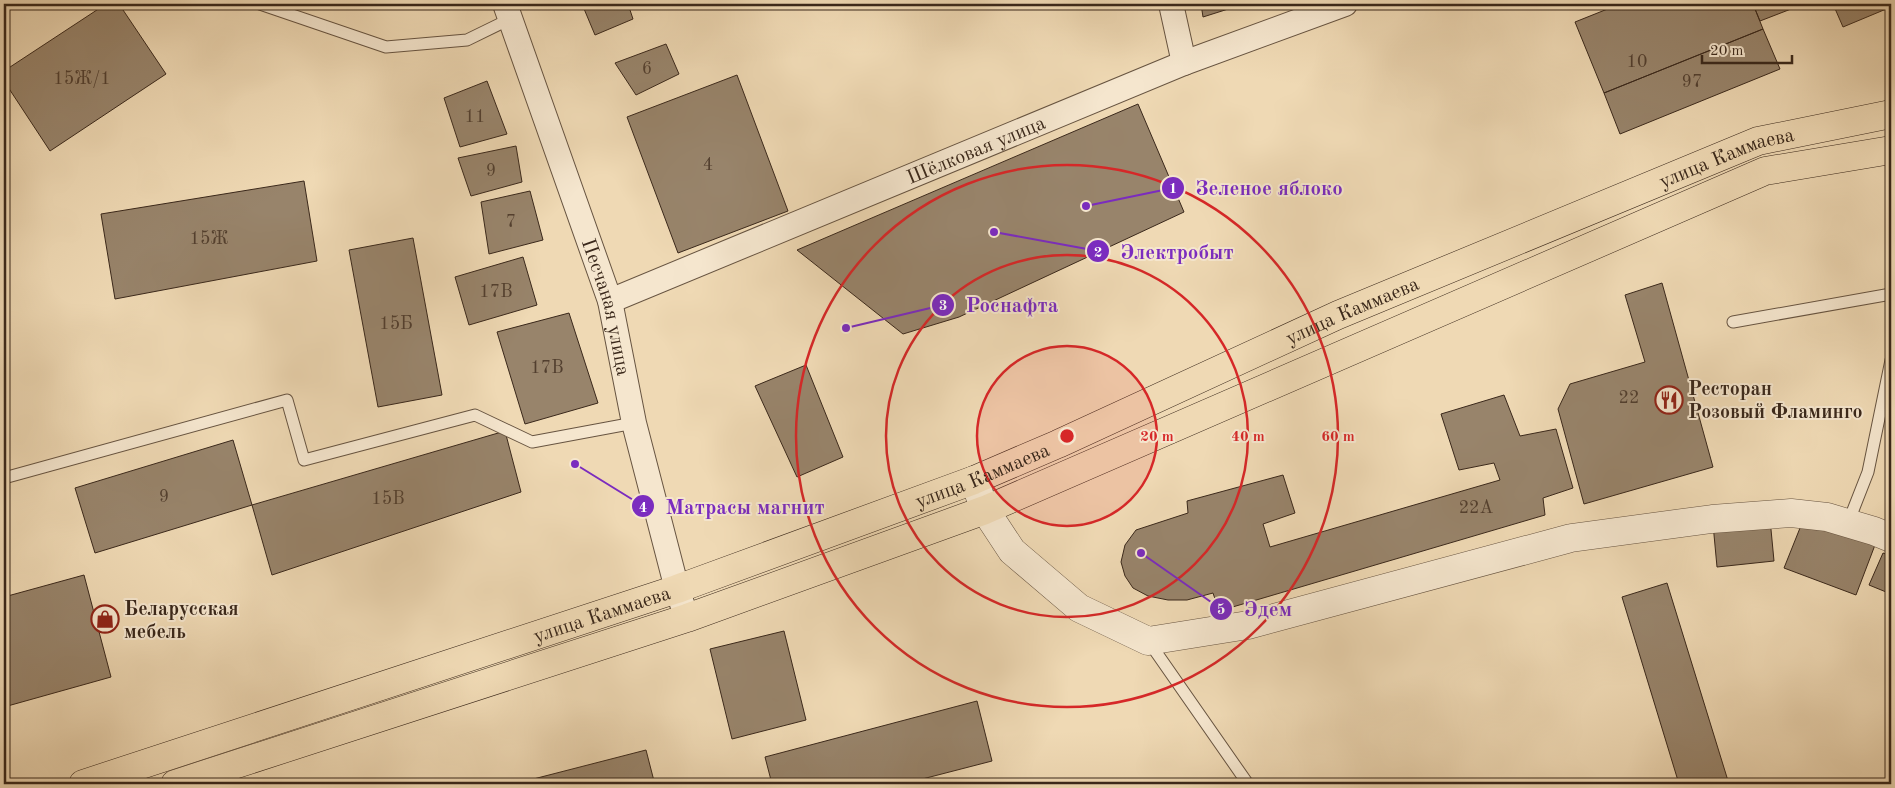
<svg xmlns="http://www.w3.org/2000/svg" width="1895" height="788" viewBox="0 0 1895 788" font-family="'Old Standard TT',serif">
	<rect width="100%" height="100%" fill="#efd9b4"/>
	<filter id="stains"><feTurbulence type="fractalNoise" baseFrequency=".004" numOctaves="4"/><feColorMatrix values="0 0 0 0 .2 0 0 0 0 .09 0 0 0 0 .02 0 0 0 .5 -.17"/></filter>
	<radialGradient id="worn" r=".72"><stop offset=".6" stop-color="#630" stop-opacity="0"/><stop offset="1" stop-color="#630" stop-opacity=".3"/></radialGradient>
	<path fill="#98846b" stroke="#3a281b" d="M 106,4 L 119,4 L 166,74 L 50,151 L 4,81 L 4,71 Z
		M 582,4 L 628,4 L 633,19 L 595,35 Z
		M 1201,4 L 1244,4 L 1203,17 Z
		M 1620,4 L 1753,4 L 1763,29 L 1604,93 L 1575,22 Z
		M 1753,4 L 1804,4 L 1760,21 Z
		M 1833,4 L 1891,4 L 1891,7 L 1843,27 Z
		M 1763,29 L 1780,69 L 1620,134 L 1604,93 Z
		M 666,44 L 679,74 L 636,95 L 615,63 Z
		M 737,75 L 788,211 L 678,253 L 627,117 Z
		M 487,81 L 507,134 L 460,147 L 444,98 Z
		M 1138,104 L 1184,212 L 959,317 L 903,334 L 797,250 Z
		M 516,146 L 522,182 L 471,196 L 458,158 Z
		M 304,181 L 317,261 L 115,299 L 101,214 Z
		M 530,191 L 543,240 L 489,254 L 481,202 Z
		M 413,238 L 442,395 L 378,407 L 349,250 Z
		M 523,257 L 537,305 L 469,325 L 455,277 Z
		M 1662,283 L 1713,467 L 1584,504 L 1558,409 L 1570,384 L 1645,362 L 1625,295 Z
		M 569,313 L 598,403 L 525,424 L 497,332 Z
		M 806,365 L 843,457 L 797,477 L 755,386 Z
		M 1504,395 L 1520,436 L 1556,429 L 1573,488 L 1543,498 L 1545,515 L 1219,611 L 1213,593 L 1187,600 L 1168,600 L 1148,596 L 1133,588 L 1125,576 L 1121,562 L 1125,545 L 1136,530 L 1188,513 L 1187,501 L 1283,475 L 1295,513 L 1263,524 L 1270,547 L 1500,480 L 1494,463 L 1459,470 L 1441,414 Z
		M 505,431 L 521,492 L 272,575 L 252,505 Z
		M 233,440 L 252,505 L 95,553 L 75,488 Z
		M 1804,518 L 1875,545 L 1856,595 L 1784,568 Z
		M 1770,519 L 1774,561 L 1717,567 L 1713,524 Z
		M 1883,553 L 1891,556 L 1891,594 L 1869,585 Z
		M 84,575 L 111,677 L 4,707 L 4,597 Z
		M 1667,583 L 1729,784 L 1679,784 L 1622,597 Z
		M 784,631 L 806,720 L 732,739 L 710,649 Z
		M 977,701 L 992,761 L 903,784 L 772,784 L 765,757 Z
		M 646,750 L 654,781 L 643,784 L 514,784 Z"/>
	<g fill="none" stroke-linecap="round" stroke-linejoin="round">
		<g stroke="#675441" stroke-width="13">
			<path id="service" d="M 260,4 L 386,47 L 467,40 L 510,19
				M 1733,322 L 1891,294
				M 4,478 L 287,400 L 304,460 L 475,415 L 532,442 L 634,423
				M 1848,523 L 1868,472 L 1891,360
				M 1149,642 L 1248,784"/>
		</g>
		<g stroke="#675441" stroke-width="26">
			<g id="minor">
				<path id="s1" d="M 505,4 L 610,301 L 634,423 L 677,589 L 687,618"/>
				<path d="M 1171,4 L 1184,63"/>
				<path id="s2" d="M 610,301 L 1184,63 L 1345,4"/>
			</g>
		</g>
		<g stroke="#675441" stroke-width="29">
			<path id="tertiary" d="M 974,480 L 985,510 L 1012,551 L 1079,608 L 1148,641 L 1248,625 L 1571,538 L 1712,519 L 1791,513 L 1827,517 L 1874,531 L 1891,538"/>
		</g>
		<g stroke="#3a281b" stroke-width="29">
			<g id="primary">
				<path id="s3" d="M 83,784 L 677,589 L 974,480 L 1058,444 L 1338,315 L 1758,141 L 1891,114"/>
				<path d="M 175,784 L 687,618 L 985,510 L 1765,171 L 1891,150"/>
			</g>
		</g>
		<use href="#service" stroke="#f5e6ce" stroke-width="11"/>
		<use href="#minor" stroke="#f5e6ce" stroke-width="24"/>
		<use href="#tertiary" stroke="#f5e6ce" stroke-width="28"/>
		<use href="#primary" stroke="#efd9b4" stroke-width="28"/>
	</g>
	<circle cx="1067" cy="436" r="90" fill="#d62828" fill-opacity=".12"/>
	<g fill="none" stroke="#d62828" stroke-width="2.5">
		<circle cx="1067" cy="436" r="90"/>
		<circle cx="1067" cy="436" r="181"/>
		<circle cx="1067" cy="436" r="271"/>
	</g>
	<defs>
		<g id="restaurant-ring" transform="scale(1.4375)"><circle r="9.5" fill="#f5e6ce" stroke="#8f2418" stroke-width="1.5"/><path d="M-5-6h1v4h1v-4h1v4h1v-4h1v5L-1.5 .5V6h-2V.5L-5-1ZM5-6V6H3V1.5H1.5Q1.5-4 5-6Z" fill="#8f2418"/></g>
		<g id="shop-ring" transform="scale(1.4375)"><circle r="9.5" fill="#f5e6ce" stroke="#8f2418" stroke-width="1.5"/><path d="M-5-2.5h2.3a2.7 3.5 0 0 1 5.4 0H5L5.5 6h-11ZM-1.5-2.5h3a1.5 2.3 0 0 0-3 0Z" fill="#8f2418"/></g>
	</defs>
	<g fill-rule="evenodd">
		<use href="#restaurant-ring" x="1669" y="400"/>
		<use href="#shop-ring" x="105" y="619"/>
	</g>
	<g text-anchor="middle" stroke-width="4" stroke-linejoin="round" paint-order="stroke">
		<g font-size="18" fill="#523f2f">
			<text x="1637" y="67">10</text>
			<text x="647" y="74">6</text>
			<text x="82" y="84">15Ж/1</text>
			<text x="1692" y="87">97</text>
			<text x="475" y="122">11</text>
			<text x="708" y="170">4</text>
			<text x="491" y="176">9</text>
			<text x="511" y="227">7</text>
			<text x="209" y="244">15Ж</text>
			<text x="496" y="297">17В</text>
			<text x="396" y="329">15Б</text>
			<text x="547" y="373">17В</text>
			<text x="1629" y="403">22</text>
			<text x="164" y="502">9</text>
			<text x="388" y="504">15В</text>
			<text x="1476" y="513">22А</text>
		</g>
		<g font-size="20" fill="#3a281b" stroke="#f5e6ce">
			<text dy="7" stroke="none"><textPath href="#s2" startOffset="396">Шёлковая улица</textPath></text>
			<text dy="7" stroke="none"><textPath href="#s3" startOffset="1761">улица Каммаева</textPath></text>
			<text dy="7" stroke="none"><textPath href="#s1" startOffset="320">Песчаная улица</textPath></text>
			<text dy="7" stroke="none"><textPath href="#s3" startOffset="1356">улица Каммаева</textPath></text>
			<text dy="7" stroke="none"><textPath href="#s3" startOffset="951">улица Каммаева</textPath></text>
			<text dy="7" stroke="none"><textPath href="#s3" startOffset="546">улица Каммаева</textPath></text>
		</g>
		<g font-size="20" font-weight="bold" fill="#3a281b" stroke="#f5e6ce" text-anchor="start">
			<text x="1688" y="395">Ресторан<tspan x="1688" dy="23">Розовый Фламинго</tspan></text>
			<text x="124" y="615">Беларусская<tspan x="124" dy="23">мебель</tspan></text>
		</g>
	</g>
	<circle cx="1067" cy="436" r="8" fill="#d62828" stroke="#f5e6ce" stroke-width="2.5"/>
	<g font-size="15" text-anchor="middle" font-weight="bold" fill="#d62828" stroke="#f5e6ce" stroke-width="4" stroke-linejoin="round" paint-order="stroke">
		<text x="1157" y="441">20 m</text>
		<text x="1248" y="441">40 m</text>
		<text x="1338" y="441">60 m</text>
	</g>
	<path fill="none" stroke="#7b2cbf" stroke-width="2" d="M1086 206L1173 188M994 232L1098 251M846 328L943 305M575 464L643 506M1141 553L1221 609"/>
	<g fill="#7b2cbf" stroke="#f5e6ce" stroke-width="2">
		<circle cx="1086" cy="206" r="5"/>
		<circle cx="994" cy="232" r="5"/>
		<circle cx="846" cy="328" r="5"/>
		<circle cx="575" cy="464" r="5"/>
		<circle cx="1141" cy="553" r="5"/>
		<circle cx="1173" cy="188" r="12"/>
		<circle cx="1098" cy="251" r="12"/>
		<circle cx="943" cy="305" r="12"/>
		<circle cx="643" cy="506" r="12"/>
		<circle cx="1221" cy="609" r="12"/>
	</g>
	<g font-size="15" text-anchor="middle" font-weight="bold" fill="#fff">
		<text x="1173" y="193">1</text>
		<text x="1098" y="257">2</text>
		<text x="943" y="310">3</text>
		<text x="643" y="512">4</text>
		<text x="1221" y="614">5</text>
	</g>
	<g font-size="21" text-anchor="middle" font-weight="bold" fill="#7b2cbf" stroke="#f5e6ce" stroke-width="4" stroke-linejoin="round" paint-order="stroke">
		<text x="1269" y="195">Зеленое яблоко</text>
		<text x="1177" y="259">Электробыт</text>
		<text x="1012" y="312">Роснафта</text>
		<text x="745" y="514">Матрасы магнит</text>
		<text x="1268" y="616">Эдем</text>
	</g>
	<rect width="1895" height="788" fill="none" stroke="#efd9b4" stroke-width="20"/>
	<rect x="5" y="5" width="1885" height="778" fill="none" stroke="#3a281b" stroke-width="2.5"/>
	<rect x="10" y="10" width="1875" height="768" fill="none" stroke="#3a281b"/>
	<path d="M1702 55v8h90v-8" fill="none" stroke="#3a281b" stroke-width="2.5"/>
	<text x="1710" y="55" font-size="15" fill="#3a281b" stroke="#f5e6ce" stroke-width="4" paint-order="stroke">20 m</text>
	<rect width="100%" height="100%" filter="url(#stains)"/>
	<rect width="100%" height="100%" fill="url(#worn)"/>
</svg>
